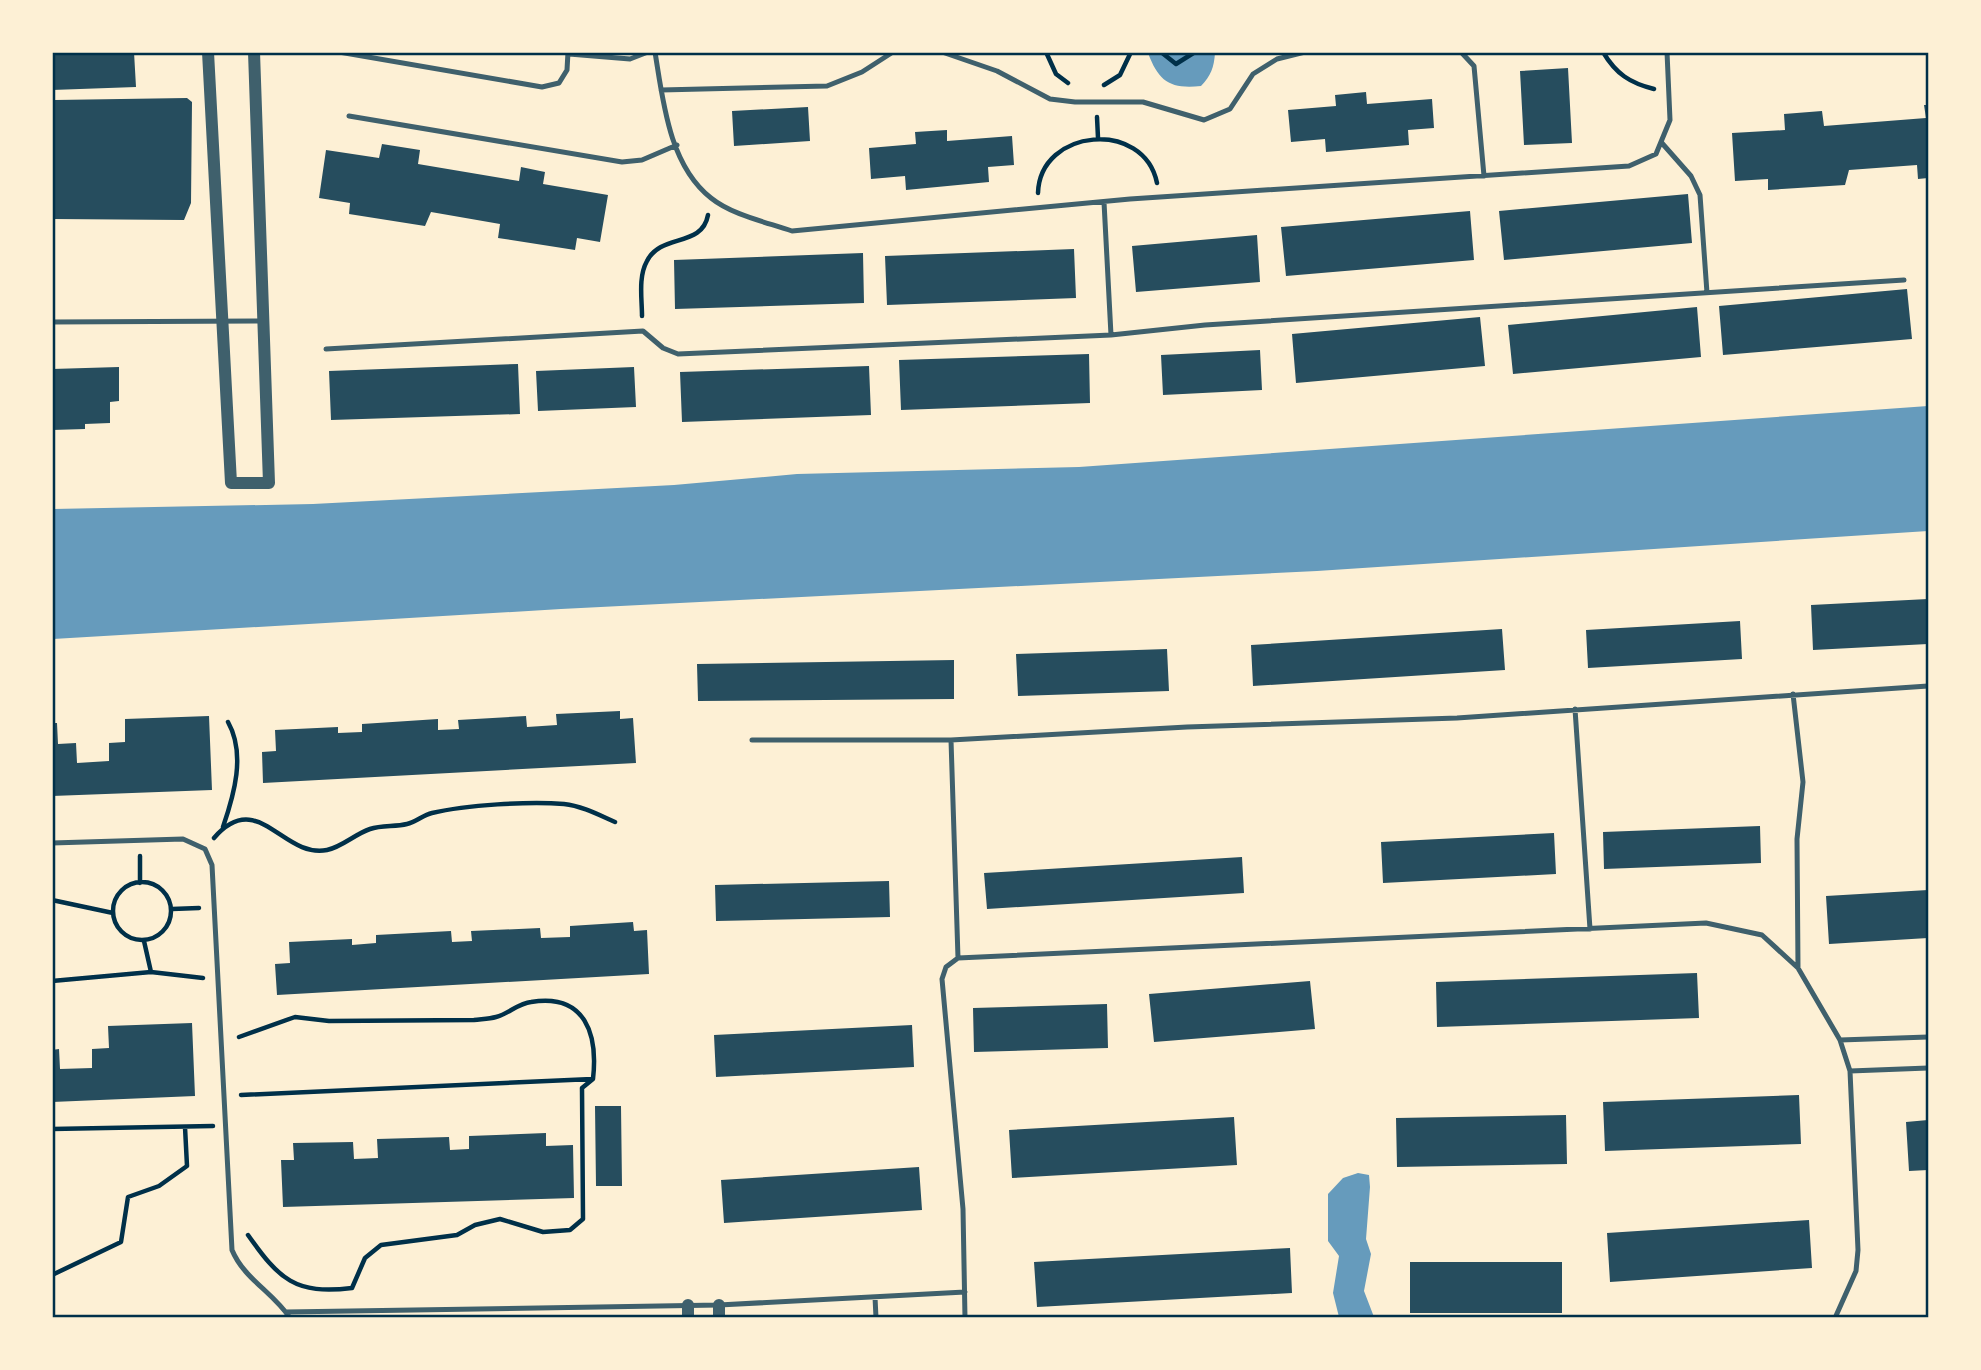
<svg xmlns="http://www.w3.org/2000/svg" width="1981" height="1370" viewBox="0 0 1981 1370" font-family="Merriweather,serif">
	<rect width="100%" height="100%" fill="#fdf0d5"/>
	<path fill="#669bbc" d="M 1148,53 L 1215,53 C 1214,67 1211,76 1201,86 C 1170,89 1159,82 1148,53 Z
		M 1928,406 L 1928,531 L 1317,571 L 561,609 L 53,639 L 53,509 L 313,504 L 674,485 L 797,474 L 1079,467 Z
		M 1358,1173 L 1369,1175 L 1370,1187 L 1366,1239 L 1371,1254 L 1364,1291 L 1374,1317 L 1339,1317 L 1333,1293 L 1339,1256 L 1328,1241 L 1328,1194 L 1343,1178 Z"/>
	<path fill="#264d5e" d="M 52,52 L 134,52 L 136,87 L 52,90 Z
		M 1568,68 L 1572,143 L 1524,145 L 1520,71 Z
		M 1366,92 L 1367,104 L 1432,99 L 1434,128 L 1408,130 L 1409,145 L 1326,152 L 1325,139 L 1291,142 L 1288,110 L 1336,106 L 1335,95 Z
		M 187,98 L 192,102 L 191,203 L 184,220 L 53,219 L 52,103 L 55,100 Z
		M 1924,105 L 1928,105 L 1928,178 L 1918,179 L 1917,165 L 1849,170 L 1845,185 L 1768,190 L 1768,179 L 1735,181 L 1732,133 L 1785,130 L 1784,114 L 1822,111 L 1824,126 L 1926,118 Z
		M 808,107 L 810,141 L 734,146 L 732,111 Z
		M 947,130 L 947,141 L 1012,136 L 1014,165 L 988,167 L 989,182 L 906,190 L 905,176 L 871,179 L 869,148 L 916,144 L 915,132 Z
		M 382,144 L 420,150 L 418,164 L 519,181 L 521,167 L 545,172 L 543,184 L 608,195 L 600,242 L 577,238 L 575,250 L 498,238 L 500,224 L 431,212 L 425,226 L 349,214 L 350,203 L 319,198 L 326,150 L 379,158 Z
		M 1688,194 L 1692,243 L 1504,260 L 1499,211 Z
		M 1470,211 L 1474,260 L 1286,276 L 1281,227 Z
		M 1257,235 L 1260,282 L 1136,292 L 1132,246 Z
		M 1074,249 L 1076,298 L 887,305 L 885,256 Z
		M 863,253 L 864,303 L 675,309 L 674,260 Z
		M 1907,289 L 1912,339 L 1723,355 L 1719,306 Z
		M 1697,307 L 1701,357 L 1513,374 L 1508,325 Z
		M 1480,317 L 1485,366 L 1296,383 L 1292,334 Z
		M 1260,350 L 1262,390 L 1163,395 L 1161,355 Z
		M 1089,354 L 1090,403 L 901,410 L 899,360 Z
		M 518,364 L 520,414 L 331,420 L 329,371 Z
		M 869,366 L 871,415 L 682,422 L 680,372 Z
		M 119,367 L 119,401 L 110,402 L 110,423 L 85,424 L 85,429 L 52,430 L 52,369 Z
		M 634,367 L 636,407 L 538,411 L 536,371 Z
		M 1928,599 L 1928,644 L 1813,650 L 1811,605 Z
		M 1740,621 L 1742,659 L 1588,668 L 1586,630 Z
		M 1502,629 L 1505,670 L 1253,686 L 1251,645 Z
		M 1167,649 L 1169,691 L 1018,696 L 1016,654 Z
		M 954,660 L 954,699 L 698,701 L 697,664 Z
		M 620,711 L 620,719 L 633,718 L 636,763 L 263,783 L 262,752 L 276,751 L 275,730 L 338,727 L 338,733 L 362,732 L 362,724 L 438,719 L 438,730 L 459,729 L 458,720 L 526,716 L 527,727 L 557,725 L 556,714 Z
		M 209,716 L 212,790 L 52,796 L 52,723 L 57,723 L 58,744 L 76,743 L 77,763 L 109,761 L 109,743 L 125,742 L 125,719 Z
		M 1760,826 L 1761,863 L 1604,869 L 1603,832 Z
		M 1554,833 L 1556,874 L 1383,883 L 1381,842 Z
		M 1242,857 L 1244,893 L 987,909 L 984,873 Z
		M 889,881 L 890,917 L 716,921 L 715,885 Z
		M 1928,890 L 1928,938 L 1829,944 L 1826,896 Z
		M 633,922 L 634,931 L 647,930 L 649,974 L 277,995 L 275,964 L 290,963 L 289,942 L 352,939 L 352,945 L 376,943 L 376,935 L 451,931 L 452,942 L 472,941 L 471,931 L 540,928 L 541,938 L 570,937 L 570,926 Z
		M 1697,973 L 1699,1018 L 1437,1027 L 1436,982 Z
		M 1310,981 L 1315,1029 L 1154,1042 L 1149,994 Z
		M 1107,1004 L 1108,1048 L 974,1052 L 973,1008 Z
		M 192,1023 L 195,1096 L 52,1102 L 52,1050 L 59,1049 L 60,1069 L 92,1068 L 92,1049 L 109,1048 L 108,1026 Z
		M 912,1025 L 914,1067 L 716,1077 L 714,1035 Z
		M 1799,1095 L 1801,1144 L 1605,1151 L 1603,1102 Z
		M 595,1106 L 621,1106 L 622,1186 L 596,1186 Z
		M 1566,1115 L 1567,1164 L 1397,1167 L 1396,1118 Z
		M 1234,1117 L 1237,1165 L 1012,1178 L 1009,1130 Z
		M 1928,1120 L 1928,1170 L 1909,1171 L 1906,1122 Z
		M 546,1133 L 546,1146 L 573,1145 L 574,1198 L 283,1207 L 281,1160 L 294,1160 L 293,1143 L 353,1142 L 354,1159 L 378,1158 L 377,1139 L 449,1137 L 450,1150 L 469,1149 L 469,1136 Z
		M 919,1167 L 922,1210 L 724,1223 L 721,1180 Z
		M 1809,1220 L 1812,1268 L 1610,1282 L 1607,1233 Z
		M 1290,1248 L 1292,1293 L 1037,1307 L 1034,1262 Z
		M 1410,1262 L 1562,1262 L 1562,1313 L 1410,1313 Z"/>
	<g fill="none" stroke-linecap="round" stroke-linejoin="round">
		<path stroke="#003049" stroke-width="4.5" d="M 1046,52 L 1056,74 L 1068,83
			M 1161,52 L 1176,64 L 1195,52
			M 1603,52 C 1616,74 1630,83 1654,89
			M 1104,85 L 1120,75 L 1131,52
			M 1097,117 L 1098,138
			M 1038,193 C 1040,128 1144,119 1157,183
			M 642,316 C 642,299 638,277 647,261 C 661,233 702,248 708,215
			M 223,827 C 234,795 246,754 228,722
			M 214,838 C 258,787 283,859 327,850 C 342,847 355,834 370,829 C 382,825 395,827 407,824 C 416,822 423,815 432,813 C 466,805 529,801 564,804 C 582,806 599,815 615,822
			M 140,856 L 140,883
			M113 911a29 29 0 1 1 58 0a29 29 0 1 1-58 0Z
			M 52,900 L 113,913
			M 172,909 L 199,908
			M 144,941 L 151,972
			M 52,981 L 151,972 L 203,978
			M 239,1037 L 295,1017 L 329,1021 L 474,1020 C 481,1019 489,1019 496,1017 C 508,1014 519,1003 531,1002 C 586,993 598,1035 593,1079 L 582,1088 L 583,1219 L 570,1230 L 543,1232 L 500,1219 L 475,1225 L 457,1235 L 381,1245 L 365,1258 L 352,1288 C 295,1295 279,1279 248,1235
			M 241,1095 L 592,1079
			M 52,1129 L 213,1126
			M 52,1275 L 121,1242 L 128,1197 L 159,1186 L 187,1166 L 185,1127"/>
		<path stroke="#3f606c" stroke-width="5" d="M 209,52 L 246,52
			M 339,52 L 542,87 L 559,83 L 567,70 L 568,52
			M 655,52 C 663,101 669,165 711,198 C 732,215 766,222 792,231 L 1130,199 L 1629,166 L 1656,154 L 1670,120 L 1667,52
			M 942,52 L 997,71 L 1050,99 L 1075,102 L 1143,102 L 1204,120 L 1230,109 L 1253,74 L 1277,59 L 1305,52
			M 1461,52 L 1474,66 L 1484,176
			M 569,54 L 630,59 L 648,52
			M 661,90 L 827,86 L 862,72 L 893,52
			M 349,116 L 622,162 L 642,160 L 677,145
			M 1661,142 L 1691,176 L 1700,195 L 1707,293
			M 1104,202 L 1111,335
			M 52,322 L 263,321
			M 326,349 L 643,331 L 663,348 L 678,354 L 1111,335 L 1205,325 L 1904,280
			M 1793,694 L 1803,782 L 1797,839 L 1798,968
			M 1575,709 L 1590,929
			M 752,740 L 951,740 L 1187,727 L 1457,718 L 1928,686
			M 951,740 L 958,958
			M 52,843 L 183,839 L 205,849 L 212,865 L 232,1250 C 244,1279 273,1292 290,1318
			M 1840,1040 L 1928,1037
			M 1850,1071 L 1928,1068
			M 875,1297 L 876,1318
			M 286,1312 L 719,1305 L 965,1292
			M 965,1318 L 963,1209 L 942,979 L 946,967 L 958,958 L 1706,923 L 1762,935 L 1798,968 L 1840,1040 L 1850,1071 L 1858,1250 L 1856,1271 L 1835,1318"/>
		<path stroke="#3f606c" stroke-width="12" d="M 208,52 L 231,483 L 269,483 L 254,52
			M 688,1305 L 688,1318
			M 719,1305 L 719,1318"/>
	</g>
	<rect width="1981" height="1370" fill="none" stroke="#fdf0d5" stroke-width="108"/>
	<rect x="54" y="54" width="1873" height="1262" fill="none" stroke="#003049" stroke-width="2.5"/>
</svg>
